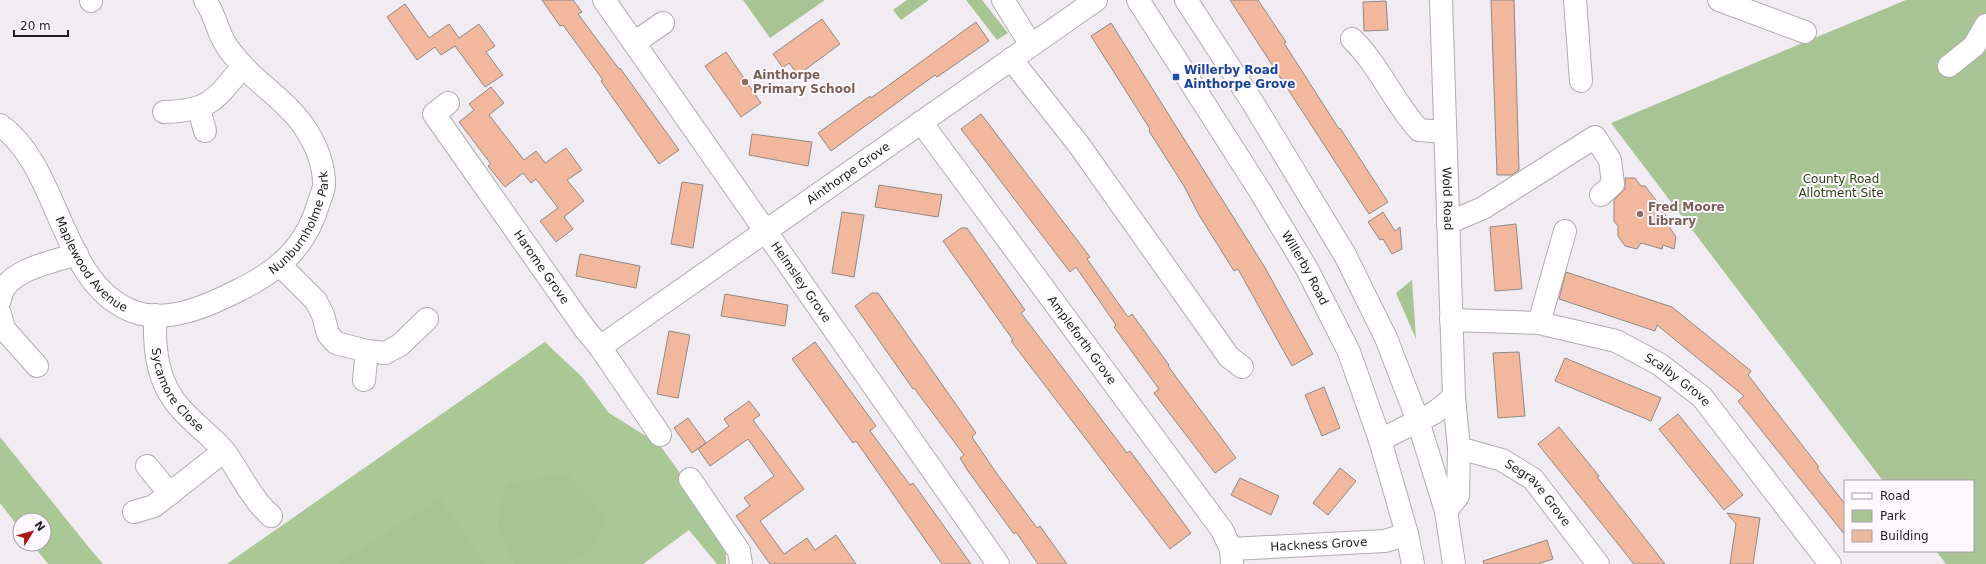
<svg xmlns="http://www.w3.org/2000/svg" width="1986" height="564" viewBox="0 0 1986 564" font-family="'DejaVu Sans',sans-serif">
	<rect width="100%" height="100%" fill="#f1ebf2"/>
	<path fill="#a8c494" d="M 743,0 L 825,0 L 770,38 Z
		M 907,0 L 929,0 L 901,20 L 893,10 Z
		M 966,0 L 982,0 L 1008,33 L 997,40 Z
		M 1906,0 L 1986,0 L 1986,564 L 1946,564 L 1936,551 L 1973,551 L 1973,481 L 1883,481 L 1611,123 Z
		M 1412,280 L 1416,339 L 1396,293 Z
		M 545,342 L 674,518 L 606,564 L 227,564 Z"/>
	<path fill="#aac896" d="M 545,342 L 582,377 L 609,413 L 659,444 L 706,509 L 726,548 L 726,564 L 717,564 L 689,530 L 643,564 L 567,564 L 593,548 L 606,516 L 567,474 L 507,484 L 497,523 L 514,564 L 485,564 L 440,498 L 337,564 L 227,564 Z
		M 0,437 L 91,550 L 103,564 L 48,564 L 32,544 L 44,544 L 44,520 L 20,520 L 20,529 L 0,503 Z"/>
	<path fill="#f1b89e" stroke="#918985" d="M 542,0 L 573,0 L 582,12 L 578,14 L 619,69 L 620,68 L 679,150 L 659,164 L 601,81 L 603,80 L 563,25 L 560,26 Z
		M 1230,0 L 1258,0 L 1286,42 L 1284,43 L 1339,129 L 1340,128 L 1388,202 L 1369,214 Z
		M 1491,0 L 1514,0 L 1519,170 L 1512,175 L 1497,175 Z
		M 1386,1 L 1388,30 L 1364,31 L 1363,2 Z
		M 405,4 L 429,38 L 449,24 L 459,38 L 479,24 L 495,46 L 486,52 L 503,75 L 485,87 L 455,46 L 441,55 L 435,47 L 417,60 L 387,17 Z
		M 822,19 L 840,44 L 798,75 L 789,63 L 783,68 L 773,54 Z
		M 976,22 L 989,41 L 937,77 L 935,75 L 831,151 L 818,133 L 870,96 L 871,98 Z
		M 1111,23 L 1264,266 L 1313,354 L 1292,366 L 1238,269 L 1234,271 L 1199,215 L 1184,186 L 1149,131 L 1150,129 L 1091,36 Z
		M 726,52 L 761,103 L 741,117 L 705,66 Z
		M 491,87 L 504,103 L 489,115 L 524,160 L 536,151 L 545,163 L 566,148 L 582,170 L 567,180 L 584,201 L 564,217 L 573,229 L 556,242 L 540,221 L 558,208 L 536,179 L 531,183 L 523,173 L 505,187 L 488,166 L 491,164 L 459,122 L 474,110 L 469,104 Z
		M 981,114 L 1090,257 L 1087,259 L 1128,317 L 1132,314 L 1169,365 L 1168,366 L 1236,458 L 1215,473 L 1154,393 L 1159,389 L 1114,327 L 1116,325 L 1076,267 L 1070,272 L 961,129 Z
		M 752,134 L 812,142 L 808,166 L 749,155 Z
		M 1625,178 L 1635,178 L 1641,186 L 1645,186 L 1662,208 L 1661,209 L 1669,220 L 1668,225 L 1676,237 L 1674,249 L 1663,245 L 1662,249 L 1641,243 L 1637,249 L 1625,246 L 1618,236 L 1618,226 L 1614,221 L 1614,200 L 1625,189 Z
		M 682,182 L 703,185 L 693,248 L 671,244 Z
		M 879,185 L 942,195 L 938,217 L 875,207 Z
		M 842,212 L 864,215 L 854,277 L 832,273 Z
		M 1383,212 L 1395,231 L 1400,227 L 1402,249 L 1392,254 L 1383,239 L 1380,240 L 1368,222 Z
		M 1516,224 L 1522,289 L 1495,291 L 1490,227 Z
		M 961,228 L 967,228 L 1025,310 L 1021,313 L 1127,453 L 1130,451 L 1191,533 L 1170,549 L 1011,341 L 1013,340 L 943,241 Z
		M 580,254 L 640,266 L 636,288 L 576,276 Z
		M 1566,272 L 1672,307 L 1751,371 L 1748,375 L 1819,467 L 1817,468 L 1845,504 L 1845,535 L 1738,401 L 1744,396 L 1657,325 L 1655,331 L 1559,299 Z
		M 872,293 L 878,293 L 976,433 L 972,437 L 995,471 L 1037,528 L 1040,526 L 1067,564 L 1038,564 L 1016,532 L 1014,534 L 968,471 L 960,458 L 964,455 L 914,388 L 913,389 L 855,306 Z
		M 725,294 L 788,305 L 785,326 L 721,316 Z
		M 669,331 L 690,335 L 678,398 L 657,394 Z
		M 815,342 L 876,426 L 870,431 L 910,485 L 913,483 L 971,564 L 942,564 L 856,441 L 853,443 L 792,359 Z
		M 1519,352 L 1525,416 L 1498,418 L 1493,353 Z
		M 1565,358 L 1661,398 L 1651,421 L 1555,381 Z
		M 1324,387 L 1340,428 L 1322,436 L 1305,395 Z
		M 749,401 L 760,415 L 753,420 L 804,489 L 760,521 L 784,554 L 807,538 L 815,550 L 836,535 L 856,564 L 770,564 L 736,516 L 750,506 L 744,498 L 774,476 L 748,439 L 710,466 L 698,449 L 729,426 L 724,419 Z
		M 1678,414 L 1743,495 L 1724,510 L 1659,429 Z
		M 688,418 L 706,443 L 692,453 L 674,428 Z
		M 1559,427 L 1599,476 L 1597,477 L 1665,564 L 1634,564 L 1538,444 Z
		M 1340,468 L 1356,481 L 1328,515 L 1313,503 Z
		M 1240,478 L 1279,496 L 1271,515 L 1231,495 Z
		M 1727,513 L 1760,518 L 1753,564 L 1730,564 L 1736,524 Z
		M 1547,540 L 1553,559 L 1538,564 L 1484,564 L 1483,561 Z"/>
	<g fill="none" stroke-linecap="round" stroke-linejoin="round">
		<g stroke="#b2acb2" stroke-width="24">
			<g id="minor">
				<path id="s1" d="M 604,0 L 998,564"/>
				<path d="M 1003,0 L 1031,45"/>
				<path id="s2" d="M 1138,0 L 1260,191 L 1307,269 L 1349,352 L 1380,440 L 1407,534 L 1413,564"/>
				<path d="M 1186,0 L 1253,103 L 1345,255 L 1386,338 L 1418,421 L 1446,511 L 1454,564"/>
				<path id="s3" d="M 1441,0 L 1454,397 L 1459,448 L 1458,496 L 1446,511"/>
				<path d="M 1575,0 L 1581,81"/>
				<path d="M 1719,0 L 1805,32"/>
				<path d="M 91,1 L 91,0"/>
				<path d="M 1352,39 C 1379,65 1394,103 1419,130 L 1445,132"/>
				<path d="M 634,43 L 663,23"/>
				<path d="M 1011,59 L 1079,145 L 1229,357 L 1242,367"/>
				<path d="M 1949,66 L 1974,46 L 1986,25"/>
				<path id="s4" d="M 448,103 L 434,114 L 585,329 L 600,347 L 660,435"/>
				<path d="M 199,109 L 205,131"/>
				<path d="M 164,112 C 210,111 215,100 243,66"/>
				<path id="s5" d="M 921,122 L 1222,530 L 1231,549 L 1232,564"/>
				<path id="s6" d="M 0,125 C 60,167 60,283 132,311 C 167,325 210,305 241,289 C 280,270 307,245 319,202 C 321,196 325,188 324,181 C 323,161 314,141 303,125 C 286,101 261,86 242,65 C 237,59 230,52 226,45 C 217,31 215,14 205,0"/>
				<path d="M 1448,223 L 1483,208 L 1595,137 L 1610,160 L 1613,184 L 1601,195"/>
				<path d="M 280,265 L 316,301 L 323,315 L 328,334 L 336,343 L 367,351 L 385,353 L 400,345 L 427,319"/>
				<path d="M 0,300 C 3,270 53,262 77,254"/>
				<path d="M 0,314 L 4,329 L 37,366"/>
				<path id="s7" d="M 155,315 C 154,350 157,383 181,409 C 195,425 212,436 225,452 C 236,467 244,484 255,498 C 259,505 266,511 271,516"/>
				<path id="s8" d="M 1451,320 L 1539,323 L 1616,341 L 1659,364 L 1702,397 L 1830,564"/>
				<path d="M 1539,323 L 1565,231"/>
				<path id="s9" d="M 600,347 L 1096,0"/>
				<path d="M 364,380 L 367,351"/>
				<path d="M 1380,440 L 1434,413 L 1454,397"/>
				<path id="s10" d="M 1459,448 L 1502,460 L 1533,479 L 1598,564"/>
				<path d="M 147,466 L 170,494"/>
				<path d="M 690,479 L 739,551 L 741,564"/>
				<path d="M 134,512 L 154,506 L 224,451"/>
				<path id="s11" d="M 1231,549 L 1385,541 L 1407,534"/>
			</g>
		</g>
		<use href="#minor" stroke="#fff" stroke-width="22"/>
	</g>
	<rect fill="#1a4fb4" stroke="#fff8ff" stroke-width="1.5" x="1172" y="73" width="8" height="8" rx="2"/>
	<g fill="#8d6e63" stroke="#fff8ff" stroke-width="1.5">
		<circle cx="745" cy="82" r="4"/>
		<circle cx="1640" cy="214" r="4"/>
	</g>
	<g text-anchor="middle" stroke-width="4" stroke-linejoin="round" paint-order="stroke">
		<g font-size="12" font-weight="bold" fill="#164399" stroke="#fff8ff" text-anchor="start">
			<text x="1184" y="74">Willerby Road<tspan x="1184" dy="14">Ainthorpe Grove</tspan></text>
		</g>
		<g font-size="12" font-weight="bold" fill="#785e54" stroke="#fff8ff" text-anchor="start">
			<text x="753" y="79">Ainthorpe<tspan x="753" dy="14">Primary School</tspan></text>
			<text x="1648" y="211">Fred Moore<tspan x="1648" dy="14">Library</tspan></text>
		</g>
		<g font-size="12" fill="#1f1d1f" stroke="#fff8ff">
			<text dy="4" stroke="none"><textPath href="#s9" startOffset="303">Ainthorpe Grove</textPath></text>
			<text dy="4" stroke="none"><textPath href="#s3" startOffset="199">Wold Road</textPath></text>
			<text dy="4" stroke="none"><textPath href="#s6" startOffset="441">Nunburnholme Park</textPath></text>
			<text dy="4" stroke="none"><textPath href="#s6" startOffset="169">Maplewood Avenue</textPath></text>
			<text dy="4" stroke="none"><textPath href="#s4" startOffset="205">Harome Grove</textPath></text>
			<text dy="4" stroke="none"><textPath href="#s2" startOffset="316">Willerby Road</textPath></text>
			<text dy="4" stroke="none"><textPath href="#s1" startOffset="344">Helmsley Grove</textPath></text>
			<text dy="4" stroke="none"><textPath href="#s5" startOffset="271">Ampleforth Grove</textPath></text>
			<text dy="4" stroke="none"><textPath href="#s8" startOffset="240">Scalby Grove</textPath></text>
			<text dy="4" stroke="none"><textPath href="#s7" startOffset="81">Sycamore Close</textPath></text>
			<text dy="4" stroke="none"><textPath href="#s10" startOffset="94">Segrave Grove</textPath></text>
			<text dy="4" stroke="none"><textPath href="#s11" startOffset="88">Hackness Grove</textPath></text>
		</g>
		<g font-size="12" fill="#28430f" stroke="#fff8ff">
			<text x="1841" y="183">County Road<tspan x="1841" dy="14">Allotment Site</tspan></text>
		</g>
	</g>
	<rect x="1844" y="480" width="130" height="72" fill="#fff8ff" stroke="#a5a0a5"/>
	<rect x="1852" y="493" width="20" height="6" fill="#ffffff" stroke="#a5a0a5"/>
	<text x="1880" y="500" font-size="12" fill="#1f1d1f">Road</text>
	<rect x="1852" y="510" width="20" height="12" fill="#a8c494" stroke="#a5a0a5"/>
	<text x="1880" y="520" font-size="12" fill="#1f1d1f">Park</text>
	<rect x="1852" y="530" width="20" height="12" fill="#f1b89e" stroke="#a5a0a5"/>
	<text x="1880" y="540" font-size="12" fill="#1f1d1f">Building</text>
	<g transform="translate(32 532) rotate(53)"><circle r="19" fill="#fff8ff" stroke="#a5a0a5"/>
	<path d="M0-3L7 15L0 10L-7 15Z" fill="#ab1913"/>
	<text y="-6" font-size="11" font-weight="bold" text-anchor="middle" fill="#1f1d1f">N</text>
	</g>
	<path d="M14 30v6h54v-6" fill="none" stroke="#1f1d1f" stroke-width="2"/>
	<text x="20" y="30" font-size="12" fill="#1f1d1f" stroke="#fff8ff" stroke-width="3" paint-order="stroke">20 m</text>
</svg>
